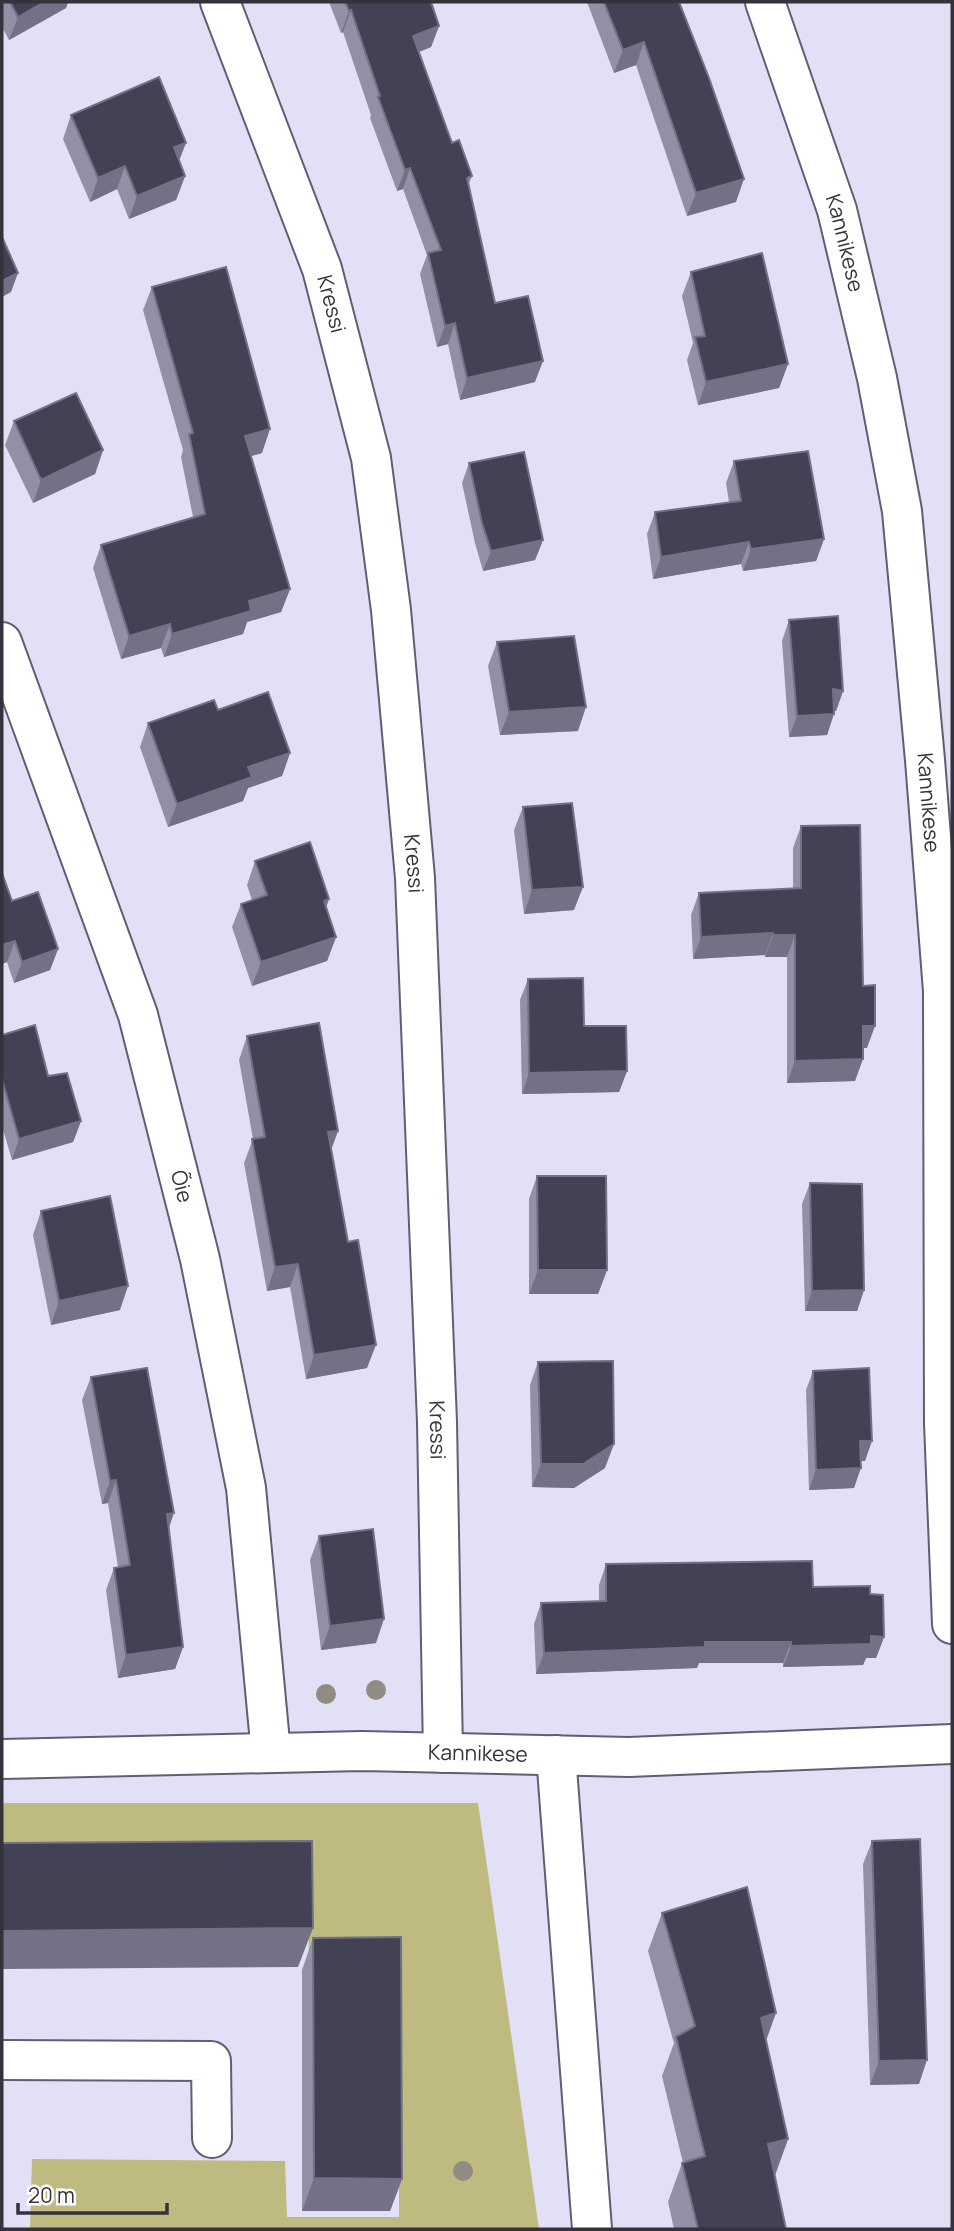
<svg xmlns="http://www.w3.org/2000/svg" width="954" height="2231" viewBox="0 0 954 2231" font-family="Manrope,sans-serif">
	<rect width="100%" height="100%" fill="#e2e0f7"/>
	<path fill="#bfba80" d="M 2,1803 L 478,1803 L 539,2229 L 30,2229 L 32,2159 L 285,2161 L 287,2217 L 399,2217 L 399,1961 L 309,1959 L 307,1874 L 2,1874 Z"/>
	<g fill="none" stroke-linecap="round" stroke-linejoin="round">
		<g stroke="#605e72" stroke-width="42">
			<g id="minor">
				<path id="s1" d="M 220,2 L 322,269 L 371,458 L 391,610 L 415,878 L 437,1422 L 443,1753"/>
				<path id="s2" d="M 765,2 L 837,210 L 877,378 L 902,511 L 925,760 L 943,991 L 944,1423 L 952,1624"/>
				<path id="s3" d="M 2,642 L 138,1015 L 200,1259 L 246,1488 L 271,1753"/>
				<path d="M 556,1755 L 592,2229"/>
				<path id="s4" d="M 2,1759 L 362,1751 L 629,1757 L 952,1744"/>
				<path d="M 2,2060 L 211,2061 L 212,2138"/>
			</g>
		</g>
		<use href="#minor" stroke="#fff" stroke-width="38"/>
	</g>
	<g fill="#908c81">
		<circle cx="376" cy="1690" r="10"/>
		<circle cx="326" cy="1694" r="10"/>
		<circle cx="463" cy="2171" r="10"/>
	</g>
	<path fill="#9290a6" d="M 2,2 L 68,2 L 66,8 L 9,40 L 2,27 Z
		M 329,2 L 431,2 L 439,26 L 431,47 L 419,52 L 452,143 L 472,176 L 468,186 L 495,303 L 535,382 L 460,400 L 448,344 L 437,347 L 420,274 L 427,255 L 403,189 L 397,191 L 370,118 L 371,115 L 343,32 L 341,33 Z
		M 587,2 L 679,2 L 736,202 L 687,216 L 636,65 L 614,73 Z
		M 71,115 L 179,161 L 185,176 L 176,200 L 129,219 L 117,189 L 90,202 L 63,139 Z
		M 691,272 L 788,364 L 779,388 L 698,405 L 687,360 L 693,343 L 682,296 Z
		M 152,287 L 262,453 L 251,456 L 290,589 L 281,612 L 247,622 L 243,634 L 164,657 L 161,648 L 121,659 L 93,568 L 101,545 L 193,517 L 181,457 L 183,450 L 143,310 Z
		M 14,421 L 103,450 L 95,474 L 33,503 L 5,445 Z
		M 734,461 L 824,539 L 816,561 L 743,571 L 741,564 L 653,579 L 647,534 L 655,512 L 729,502 L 726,483 Z
		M 469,463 L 543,540 L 535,560 L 483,571 L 475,543 L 462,483 Z
		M 789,620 L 843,691 L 836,711 L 834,711 L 827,735 L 789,737 L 782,641 Z
		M 497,642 L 578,731 L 500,735 L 488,666 Z
		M 218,710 L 290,753 L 282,776 L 248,788 L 243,801 L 168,827 L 140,747 L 148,723 Z
		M 523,807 L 574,910 L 524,914 L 514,830 Z
		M 801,826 L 863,986 L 867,1048 L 863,1048 L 855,1081 L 787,1083 L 787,957 L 765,957 L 765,955 L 693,959 L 691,915 L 699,893 L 793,888 L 793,848 Z
		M 255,861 L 326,908 L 336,937 L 327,961 L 252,986 L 232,927 L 241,904 L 252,900 L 247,885 Z
		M 2,873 L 12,901 L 58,949 L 50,970 L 14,983 L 7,962 L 2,964 Z
		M 528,979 L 584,1026 L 627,1071 L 619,1092 L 522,1094 L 520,1000 Z
		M 2,1035 L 48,1076 L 81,1121 L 73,1142 L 12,1160 L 2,1126 Z
		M 247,1036 L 338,1131 L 331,1150 L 367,1368 L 306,1379 L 290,1287 L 267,1291 L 244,1163 L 253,1139 L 239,1060 Z
		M 537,1176 L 607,1270 L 598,1294 L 529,1294 L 529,1199 Z
		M 810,1183 L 864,1290 L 857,1311 L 805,1311 L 802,1204 Z
		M 41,1211 L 120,1310 L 51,1325 L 33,1235 Z
		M 538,1362 L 605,1468 L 574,1488 L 532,1487 L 530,1385 Z
		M 813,1371 L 865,1461 L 861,1461 L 854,1488 L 809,1490 L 806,1390 Z
		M 91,1377 L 169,1527 L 183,1647 L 175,1669 L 118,1678 L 106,1590 L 114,1568 L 118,1567 L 108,1503 L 102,1504 L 82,1400 Z
		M 319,1536 L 376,1643 L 321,1650 L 310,1560 Z
		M 606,1564 L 870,1594 L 884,1637 L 876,1658 L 866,1658 L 863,1665 L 783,1667 L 783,1663 L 699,1663 L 697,1668 L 536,1674 L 534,1624 L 541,1603 L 599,1601 L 599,1585 Z
		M 872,1841 L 919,2084 L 870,2085 L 863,1864 Z
		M 662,1913 L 766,2040 L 788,2139 L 775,2175 L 786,2229 L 674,2229 L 668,2202 L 682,2163 L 683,2163 L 662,2076 L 674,2043 L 648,1951 Z
		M 313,1938 L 402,2179 L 390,2211 L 302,2211 L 302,1970 Z"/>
	<path fill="#737185" d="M 44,2 L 68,2 L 66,8 L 9,40 L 18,17 Z
		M 351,10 L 343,32 L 341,33 L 349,11 Z
		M 439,26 L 431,47 L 406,57 L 413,36 Z
		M 644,42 L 636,65 L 614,73 L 623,50 Z
		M 186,143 L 177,166 L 174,147 Z
		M 125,166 L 117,189 L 90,202 L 98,178 Z
		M 410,168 L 403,189 L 397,191 L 405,170 Z
		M 185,176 L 176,200 L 129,219 L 137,196 Z
		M 744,179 L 736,202 L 687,216 L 696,193 Z
		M 18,273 L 11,292 L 2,297 L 2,281 Z
		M 455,323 L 448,344 L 437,347 L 445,326 Z
		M 543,361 L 535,382 L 460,400 L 467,378 Z
		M 788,364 L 779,388 L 698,405 L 706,382 Z
		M 270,429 L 262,453 L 237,460 L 245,436 Z
		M 103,450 L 95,474 L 33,503 L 41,480 Z
		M 824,539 L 816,561 L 743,571 L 751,549 Z
		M 543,540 L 535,560 L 483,571 L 491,551 Z
		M 749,542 L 741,564 L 653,579 L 661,557 Z
		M 290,589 L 281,612 L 247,622 L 243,634 L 164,657 L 172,634 L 249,601 Z
		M 170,624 L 161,648 L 121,659 L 129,636 Z
		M 833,689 L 843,691 L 836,711 L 825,710 Z
		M 586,707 L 578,731 L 500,735 L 509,712 Z
		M 834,714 L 827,735 L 789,737 L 797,716 Z
		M 290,753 L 282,776 L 248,788 L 243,801 L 168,827 L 177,804 L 248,767 Z
		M 583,887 L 574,910 L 524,914 L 532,890 Z
		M 329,899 L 321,923 L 324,901 Z
		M 773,933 L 765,955 L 693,959 L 701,937 Z
		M 773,935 L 795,935 L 787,957 L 765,957 Z
		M 336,937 L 327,961 L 252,986 L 261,962 Z
		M 15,941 L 7,962 L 2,964 L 2,945 Z
		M 58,949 L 50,970 L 14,983 L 22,962 Z
		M 863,1026 L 875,1026 L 867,1048 L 855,1048 Z
		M 863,1059 L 855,1081 L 787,1083 L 795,1061 Z
		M 627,1071 L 619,1092 L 522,1094 L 529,1073 Z
		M 81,1121 L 73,1142 L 12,1160 L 19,1139 Z
		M 338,1131 L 329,1155 L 328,1132 Z
		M 298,1264 L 290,1287 L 267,1291 L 275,1267 Z
		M 538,1270 L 607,1270 L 598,1294 L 529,1294 Z
		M 128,1286 L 120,1310 L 51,1325 L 59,1301 Z
		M 864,1290 L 857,1311 L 805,1311 L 812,1291 Z
		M 376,1345 L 367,1368 L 306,1379 L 314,1355 Z
		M 860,1441 L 872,1441 L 865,1461 L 853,1461 Z
		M 614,1444 L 605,1468 L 574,1488 L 532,1487 L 541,1464 Z
		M 861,1468 L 854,1488 L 809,1490 L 816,1470 Z
		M 116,1480 L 108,1503 L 102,1504 L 110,1481 Z
		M 174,1513 L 166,1536 L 167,1514 Z
		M 384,1619 L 376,1643 L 321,1650 L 330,1626 Z
		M 871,1636 L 884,1637 L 876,1658 L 866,1658 L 863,1665 L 783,1667 L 791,1646 Z
		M 705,1642 L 791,1642 L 783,1663 L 699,1663 L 697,1668 L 536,1674 L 544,1653 Z
		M 183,1647 L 175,1669 L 118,1678 L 126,1655 Z
		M 313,1928 L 298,1967 L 2,1969 L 2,1931 Z
		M 776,2013 L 762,2052 L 761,2018 Z
		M 927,2060 L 919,2084 L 870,2085 L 879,2061 Z
		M 788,2139 L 774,2178 L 768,2144 Z
		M 314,2178 L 402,2179 L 390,2211 L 302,2211 Z"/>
	<path fill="#434154" stroke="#737185" stroke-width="2" d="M 10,2 L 44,2 L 18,17 Z
		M 345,2 L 431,2 L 439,26 L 413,36 L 452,143 L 459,140 L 472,176 L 467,178 L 495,303 L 528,296 L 543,361 L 467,378 L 455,323 L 445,326 L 428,253 L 441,250 L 410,168 L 405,170 L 378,97 L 380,96 L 351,10 L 349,11 Z
		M 604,2 L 679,2 L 709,78 L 744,179 L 696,193 L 644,42 L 623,50 Z
		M 159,77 L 186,143 L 174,147 L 185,176 L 137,196 L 125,166 L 98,178 L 71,115 Z
		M 2,237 L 18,273 L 2,281 Z
		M 762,253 L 788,364 L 706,382 L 695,337 L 705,336 L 691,272 Z
		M 226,267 L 270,429 L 245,436 L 290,589 L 249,601 L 251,611 L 172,634 L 170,624 L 129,636 L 101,545 L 205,514 L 189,434 L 193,433 L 152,287 Z
		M 76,393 L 103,450 L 41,480 L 14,421 Z
		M 808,451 L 824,539 L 751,549 L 749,542 L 661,557 L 655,512 L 741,501 L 734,461 Z
		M 524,452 L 543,540 L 491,551 L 482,523 L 469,463 Z
		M 838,616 L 843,691 L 833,689 L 834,714 L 797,716 L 789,620 Z
		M 574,636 L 586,707 L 509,712 L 497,642 Z
		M 268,692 L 290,753 L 248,767 L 252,777 L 177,804 L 148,723 L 214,700 L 218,710 Z
		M 572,803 L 583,887 L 532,890 L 523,807 Z
		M 860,825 L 863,986 L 875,985 L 875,1026 L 863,1026 L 863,1059 L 795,1061 L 795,935 L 773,935 L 773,933 L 701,937 L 699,893 L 801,888 L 801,826 Z
		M 310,842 L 329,899 L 324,901 L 336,937 L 261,962 L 241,904 L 267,895 L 255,861 Z
		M 2,873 L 12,901 L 38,892 L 58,949 L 22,962 L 15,941 L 2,945 Z
		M 583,978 L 584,1026 L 626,1026 L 627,1071 L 529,1073 L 528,979 Z
		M 319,1023 L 338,1131 L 328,1132 L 348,1242 L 358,1240 L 376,1345 L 314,1355 L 298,1264 L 275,1267 L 252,1139 L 265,1137 L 247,1036 Z
		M 35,1025 L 48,1076 L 67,1073 L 81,1121 L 19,1139 L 2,1079 L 2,1035 Z
		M 537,1176 L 606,1176 L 607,1270 L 538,1270 Z
		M 810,1183 L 862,1184 L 864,1290 L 812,1291 Z
		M 110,1196 L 128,1286 L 59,1301 L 41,1211 Z
		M 613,1361 L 614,1444 L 583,1464 L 541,1464 L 538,1362 Z
		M 147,1368 L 174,1513 L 167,1514 L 183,1647 L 126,1655 L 114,1568 L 130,1565 L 116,1480 L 110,1481 L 91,1377 Z
		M 869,1368 L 872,1441 L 860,1441 L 861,1468 L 816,1470 L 813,1371 Z
		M 373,1529 L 384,1619 L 330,1626 L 319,1536 Z
		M 812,1561 L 813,1587 L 870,1586 L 870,1594 L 883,1595 L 884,1637 L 871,1636 L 871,1644 L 791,1646 L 791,1642 L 705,1642 L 705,1647 L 544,1653 L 541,1603 L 606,1601 L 606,1564 Z
		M 920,1839 L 927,2060 L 879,2061 L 872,1841 Z
		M 312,1841 L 313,1928 L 2,1931 L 2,1843 Z
		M 747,1887 L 776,2013 L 761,2018 L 788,2139 L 768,2144 L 786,2229 L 698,2229 L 682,2163 L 705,2156 L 676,2037 L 695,2026 L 662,1913 Z
		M 401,1937 L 402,2179 L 314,2178 L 313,1938 Z"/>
	<g text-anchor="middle" stroke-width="7" stroke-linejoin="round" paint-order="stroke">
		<g font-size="21" fill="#33333c" stroke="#fff">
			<text dy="7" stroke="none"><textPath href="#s2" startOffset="254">Kannikese</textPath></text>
			<text dy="7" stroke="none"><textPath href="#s1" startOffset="322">Kressi</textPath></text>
			<text dy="7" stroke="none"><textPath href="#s2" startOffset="821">Kannikese</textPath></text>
			<text dy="7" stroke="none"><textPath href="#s1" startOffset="889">Kressi</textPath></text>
			<text dy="7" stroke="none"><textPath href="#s3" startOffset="574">Õie</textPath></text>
			<text dy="7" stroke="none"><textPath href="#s1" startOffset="1456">Kressi</textPath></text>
			<text dy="7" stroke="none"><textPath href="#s4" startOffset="476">Kannikese</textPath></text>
		</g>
	</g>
	<rect width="954" height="2231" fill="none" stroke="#33333c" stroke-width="7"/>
	<path d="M18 2203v10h149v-10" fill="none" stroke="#33333c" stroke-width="3.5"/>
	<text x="28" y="2203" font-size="21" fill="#33333c" stroke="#ffffff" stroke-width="5" paint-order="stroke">20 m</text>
</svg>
